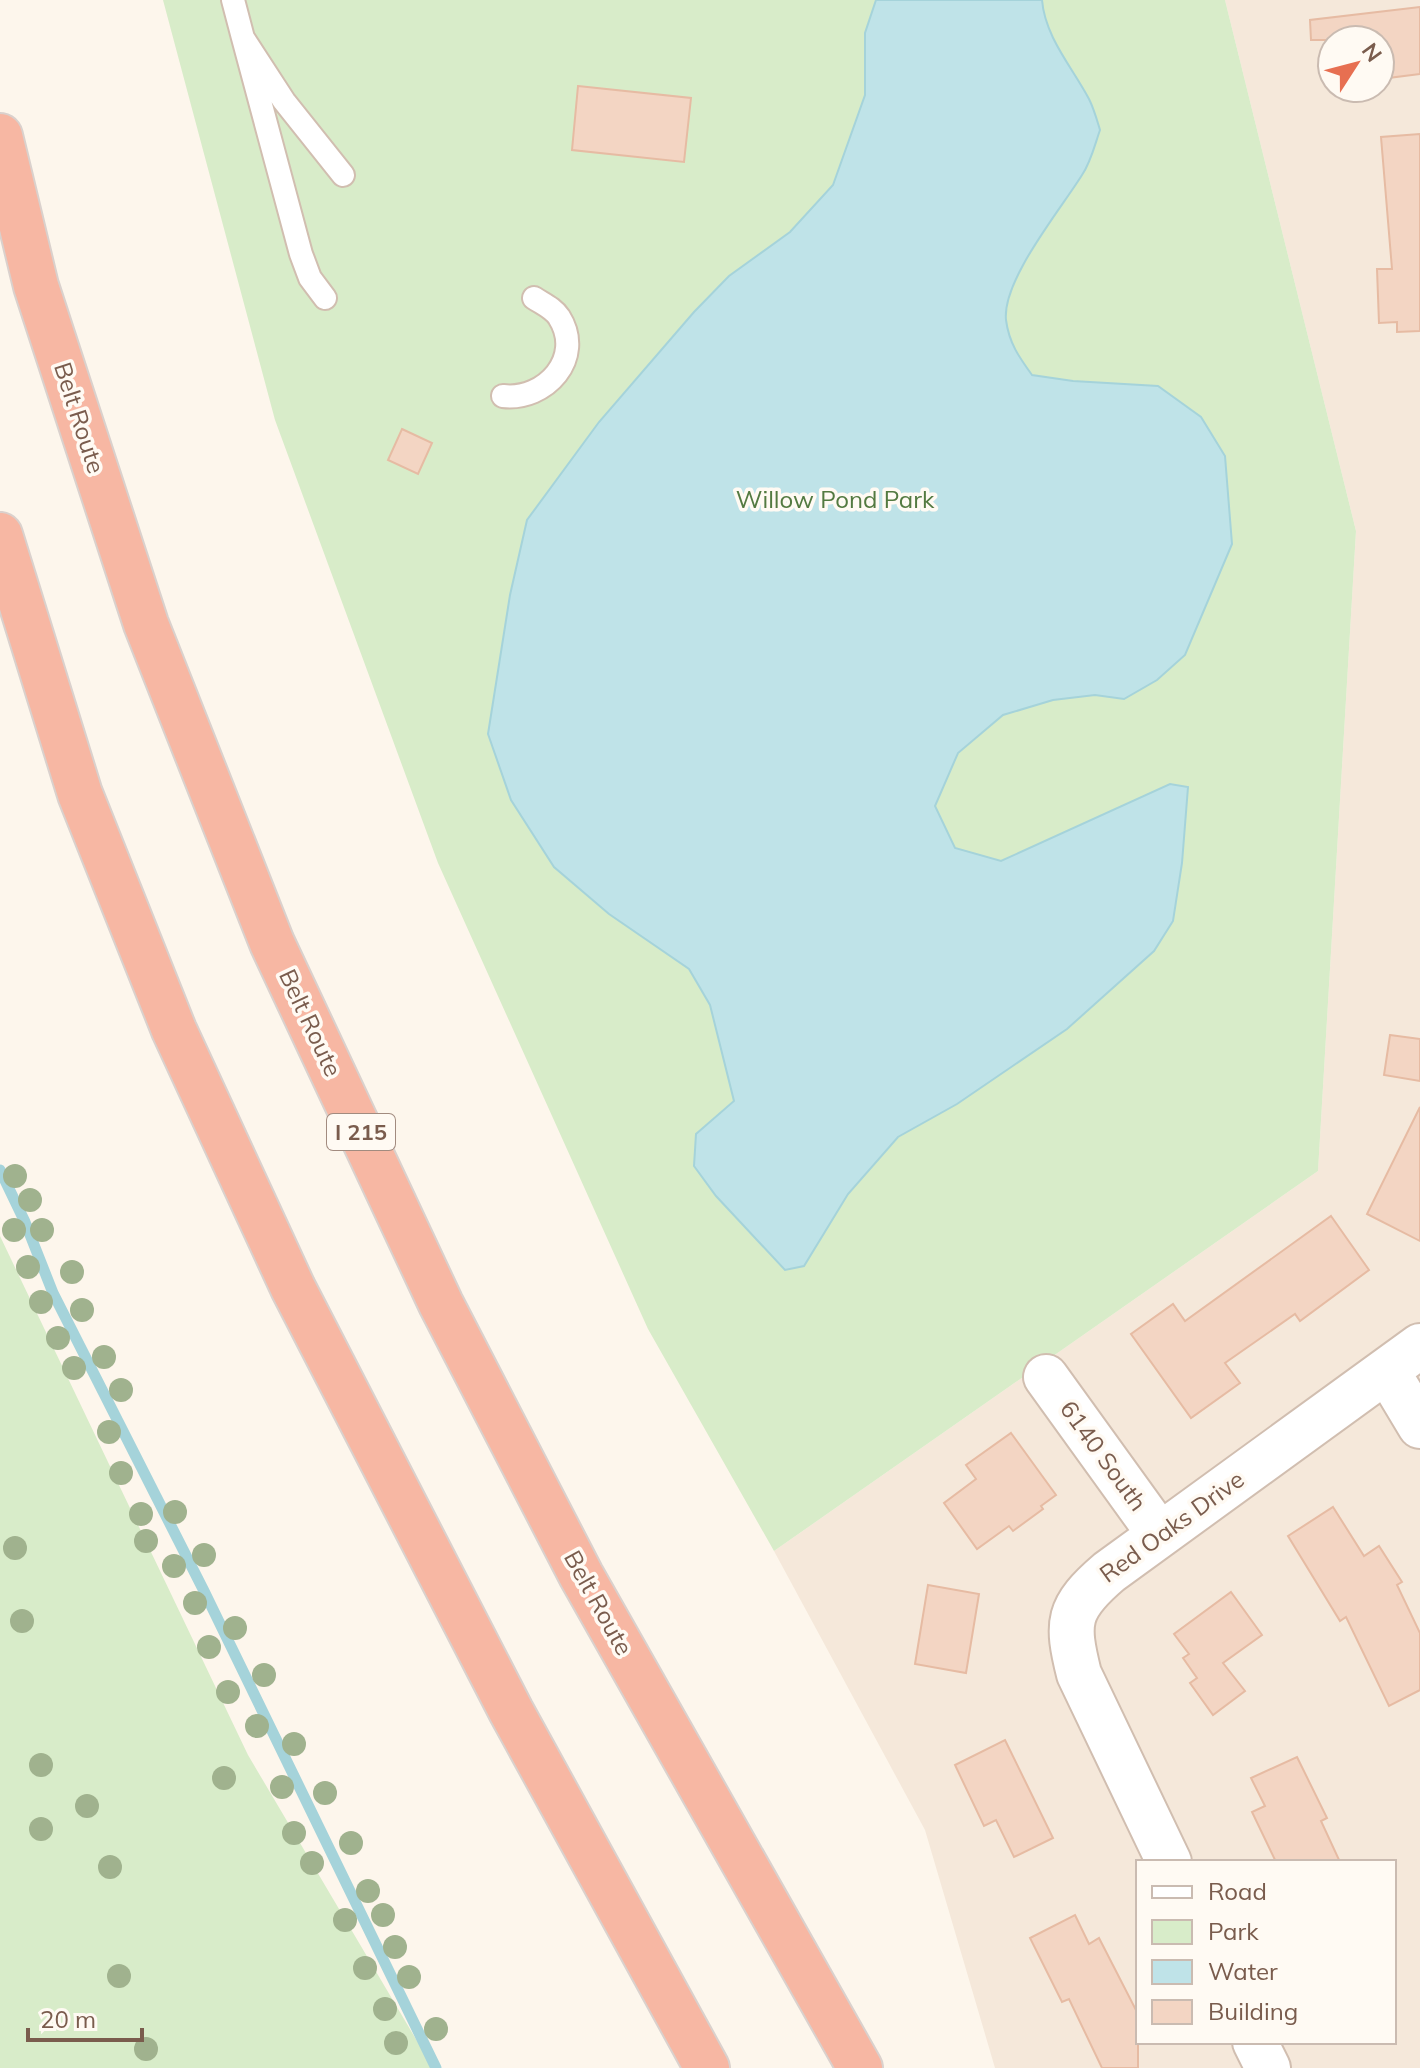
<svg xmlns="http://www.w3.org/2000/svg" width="1420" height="2068" viewBox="0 0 1420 2068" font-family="Mulish,sans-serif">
	<rect width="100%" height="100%" fill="#fdf6ec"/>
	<path fill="#f5e8da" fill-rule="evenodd" d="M 1225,0 L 1420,0 L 1420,2068 L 995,2068 L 925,1830 L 774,1551 L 1318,1171 L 1356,531 ZM 1332,40 L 1380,40 L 1380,88 L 1332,88 ZM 1138,1862 L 1394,1862 L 1394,2042 L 1138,2042 Z"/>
	<path fill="#d8ecc9" d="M 163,0 L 1225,0 L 1356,531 L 1318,1171 L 774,1551 L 648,1329 L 438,863 L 275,420 Z
		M 0,1236 L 248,1755 L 433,2068 L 0,2068 Z"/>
	<path fill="#bfe3e8" stroke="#a5d3da" stroke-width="2" d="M 876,0 L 1042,0 C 1045,37 1072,67 1089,99 C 1094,109 1097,120 1100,130 C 1095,144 1091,162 1082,175 C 1061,209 1002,280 1006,320 C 1009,343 1019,357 1032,375 L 1073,381 L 1158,386 L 1201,417 L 1225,456 L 1232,544 L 1185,655 L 1157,680 L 1124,699 L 1095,695 L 1053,700 L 1003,715 L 958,753 L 935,806 L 955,848 L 1001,861 L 1170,784 L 1188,787 L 1182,863 L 1173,921 L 1154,951 L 1067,1029 L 957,1104 L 898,1137 L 848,1194 L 804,1266 L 785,1270 L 716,1196 L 694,1166 L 696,1134 L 734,1101 L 710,1005 L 689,969 L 609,914 L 554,867 L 511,800 L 488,734 L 510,595 L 527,520 L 599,422 L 694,312 L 729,276 L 790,232 L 833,185 L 865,95 L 865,33 Z"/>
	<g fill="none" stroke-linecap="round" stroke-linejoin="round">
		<path stroke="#a5d3da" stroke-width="11" d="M 0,1170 L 25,1222 L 53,1293 L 204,1591 L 436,2068"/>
	</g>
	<path fill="#f3d5c3" stroke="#e6bba3" stroke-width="2" d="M 1420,7 L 1420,74 L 1380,79 L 1380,40 L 1311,40 L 1310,20 Z
		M 578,86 L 691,98 L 684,162 L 572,150 Z
		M 1420,134 L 1420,331 L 1397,332 L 1397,322 L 1379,323 L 1377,269 L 1392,269 L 1381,137 Z
		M 402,429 L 432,443 L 418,474 L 388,460 Z
		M 1390,1035 L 1420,1039 L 1420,1081 L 1384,1075 Z
		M 1420,1107 L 1420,1241 L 1367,1214 Z
		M 1331,1216 L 1369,1270 L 1300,1321 L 1295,1314 L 1225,1363 L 1240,1383 L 1191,1418 L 1131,1334 L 1173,1304 L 1185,1321 Z
		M 1011,1433 L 1056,1495 L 1041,1506 L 1043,1509 L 1013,1531 L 1009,1526 L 977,1549 L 944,1503 L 976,1479 L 966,1465 Z
		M 1333,1507 L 1364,1556 L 1379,1546 L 1402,1582 L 1397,1585 L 1420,1633 L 1420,1690 L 1389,1706 L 1346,1617 L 1340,1621 L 1288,1536 Z
		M 928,1585 L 979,1594 L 966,1673 L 915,1664 Z
		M 1231,1592 L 1262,1635 L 1223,1663 L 1245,1691 L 1213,1715 L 1190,1683 L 1197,1678 L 1183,1658 L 1189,1654 L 1174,1634 Z
		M 1005,1740 L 1053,1838 L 1014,1857 L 996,1820 L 984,1826 L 955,1765 Z
		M 1297,1757 L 1327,1818 L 1321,1821 L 1340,1862 L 1276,1862 L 1252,1812 L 1265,1806 L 1251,1778 Z
		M 1075,1915 L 1089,1944 L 1099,1938 L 1138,2014 L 1138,2068 L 1102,2068 L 1069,1999 L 1062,2002 L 1030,1938 Z"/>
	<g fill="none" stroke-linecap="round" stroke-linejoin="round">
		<g stroke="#d1beb0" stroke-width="26">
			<path id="service" d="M 233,0 L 243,38
				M 325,298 L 310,278 L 301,254 L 243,38 L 284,101 L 343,175
				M 503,396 C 545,401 585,358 559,317 C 553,308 543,304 534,298"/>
		</g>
		<g stroke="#d1beb0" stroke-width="48">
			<path id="minor" d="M 1387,1371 L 1420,1426
				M 1046,1377 L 1160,1535
				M 1169,1862 L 1079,1674 C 1066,1622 1067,1608 1109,1572 L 1420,1346
				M 1255,2042 L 1268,2068"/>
		</g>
		<g stroke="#dad1cd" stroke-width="48">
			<path id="motorway" d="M 0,136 L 36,286 L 146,624 L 272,943 L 441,1304 L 581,1575 L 860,2068
				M 0,535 L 80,794 L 174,1030 L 293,1288 L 511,1711 L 707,2068"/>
		</g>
		<use href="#service" stroke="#fff" stroke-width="22"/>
		<use href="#minor" stroke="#fff" stroke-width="44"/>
		<use href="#motorway" stroke="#f7b7a3" stroke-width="44"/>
	</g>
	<g fill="#a0b28e">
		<circle cx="15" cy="1176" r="12"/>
		<circle cx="30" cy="1200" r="12"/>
		<circle cx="14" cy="1230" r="12"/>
		<circle cx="42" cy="1230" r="12"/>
		<circle cx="28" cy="1267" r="12"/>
		<circle cx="72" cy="1272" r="12"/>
		<circle cx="41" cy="1302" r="12"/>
		<circle cx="82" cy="1310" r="12"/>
		<circle cx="58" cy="1338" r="12"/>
		<circle cx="104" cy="1357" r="12"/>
		<circle cx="74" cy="1368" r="12"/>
		<circle cx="121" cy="1390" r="12"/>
		<circle cx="109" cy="1432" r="12"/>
		<circle cx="121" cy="1473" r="12"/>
		<circle cx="175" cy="1512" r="12"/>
		<circle cx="141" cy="1514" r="12"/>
		<circle cx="146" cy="1541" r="12"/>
		<circle cx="15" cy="1548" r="12"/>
		<circle cx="204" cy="1555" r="12"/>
		<circle cx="174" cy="1566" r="12"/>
		<circle cx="195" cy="1603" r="12"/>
		<circle cx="22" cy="1621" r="12"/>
		<circle cx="235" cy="1628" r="12"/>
		<circle cx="209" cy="1647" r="12"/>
		<circle cx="264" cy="1675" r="12"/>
		<circle cx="228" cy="1692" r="12"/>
		<circle cx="257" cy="1726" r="12"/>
		<circle cx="294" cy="1744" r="12"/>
		<circle cx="41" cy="1765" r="12"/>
		<circle cx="224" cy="1778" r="12"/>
		<circle cx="282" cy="1787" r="12"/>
		<circle cx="325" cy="1793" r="12"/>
		<circle cx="87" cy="1806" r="12"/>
		<circle cx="41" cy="1829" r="12"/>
		<circle cx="294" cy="1833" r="12"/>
		<circle cx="351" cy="1843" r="12"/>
		<circle cx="312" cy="1863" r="12"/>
		<circle cx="110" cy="1867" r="12"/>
		<circle cx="368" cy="1891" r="12"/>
		<circle cx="383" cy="1915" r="12"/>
		<circle cx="345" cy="1920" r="12"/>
		<circle cx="395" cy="1947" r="12"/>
		<circle cx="365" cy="1968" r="12"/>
		<circle cx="119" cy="1976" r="12"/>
		<circle cx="409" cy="1977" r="12"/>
		<circle cx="385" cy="2009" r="12"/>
		<circle cx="436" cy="2029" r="12"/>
		<circle cx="396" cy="2043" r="12"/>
		<circle cx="146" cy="2049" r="12"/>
	</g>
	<g text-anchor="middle" stroke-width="7" stroke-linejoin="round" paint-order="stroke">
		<rect fill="#fffaf3" stroke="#a28b7f" stroke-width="2" x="327" y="1114" width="68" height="36" rx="6"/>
		<g font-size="22" font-weight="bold" fill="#7a5c4d">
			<text x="361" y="1140">I 215</text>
		</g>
		<g font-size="24" fill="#7a5c4d" stroke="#fffaf3">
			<text transform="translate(79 418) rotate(72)" y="8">Belt Route</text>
			<text transform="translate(310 1023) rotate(65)" y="8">Belt Route</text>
			<text transform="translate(1103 1456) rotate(54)" y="8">6140 South</text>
			<text transform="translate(1172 1527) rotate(-36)" y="8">Red Oaks Drive</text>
			<text transform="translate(598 1603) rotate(61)" y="8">Belt Route</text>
		</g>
		<g font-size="24" fill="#537a41" stroke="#fffaf3">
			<text x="835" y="508">Willow Pond Park</text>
		</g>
	</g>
	<rect x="1136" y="1860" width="260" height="184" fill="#fffaf3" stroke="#cabbb1" stroke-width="2"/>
	<rect x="1152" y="1886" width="40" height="12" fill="#ffffff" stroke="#cabbb1" stroke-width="2"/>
	<text x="1208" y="1900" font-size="24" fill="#7a5c4d">Road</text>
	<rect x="1152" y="1920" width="40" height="24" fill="#d8ecc9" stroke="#cabbb1" stroke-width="2"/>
	<text x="1208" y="1940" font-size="24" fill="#7a5c4d">Park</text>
	<rect x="1152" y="1960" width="40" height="24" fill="#bfe3e8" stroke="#cabbb1" stroke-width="2"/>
	<text x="1208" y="1980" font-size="24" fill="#7a5c4d">Water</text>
	<rect x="1152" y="2000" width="40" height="24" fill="#f3d5c3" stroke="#cabbb1" stroke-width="2"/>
	<text x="1208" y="2020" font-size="24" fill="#7a5c4d">Building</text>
	<g transform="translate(1356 64) rotate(54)"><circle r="38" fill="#fffaf3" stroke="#cabbb1" stroke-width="2"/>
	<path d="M0-6L14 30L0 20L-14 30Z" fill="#e76f51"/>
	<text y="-12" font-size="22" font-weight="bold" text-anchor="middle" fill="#7a5c4d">N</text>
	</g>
	<path d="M28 2028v12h114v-12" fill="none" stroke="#7a5c4d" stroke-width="4"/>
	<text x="40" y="2028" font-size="24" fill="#7a5c4d" stroke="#fffaf3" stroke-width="6" paint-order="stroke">20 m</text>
</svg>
